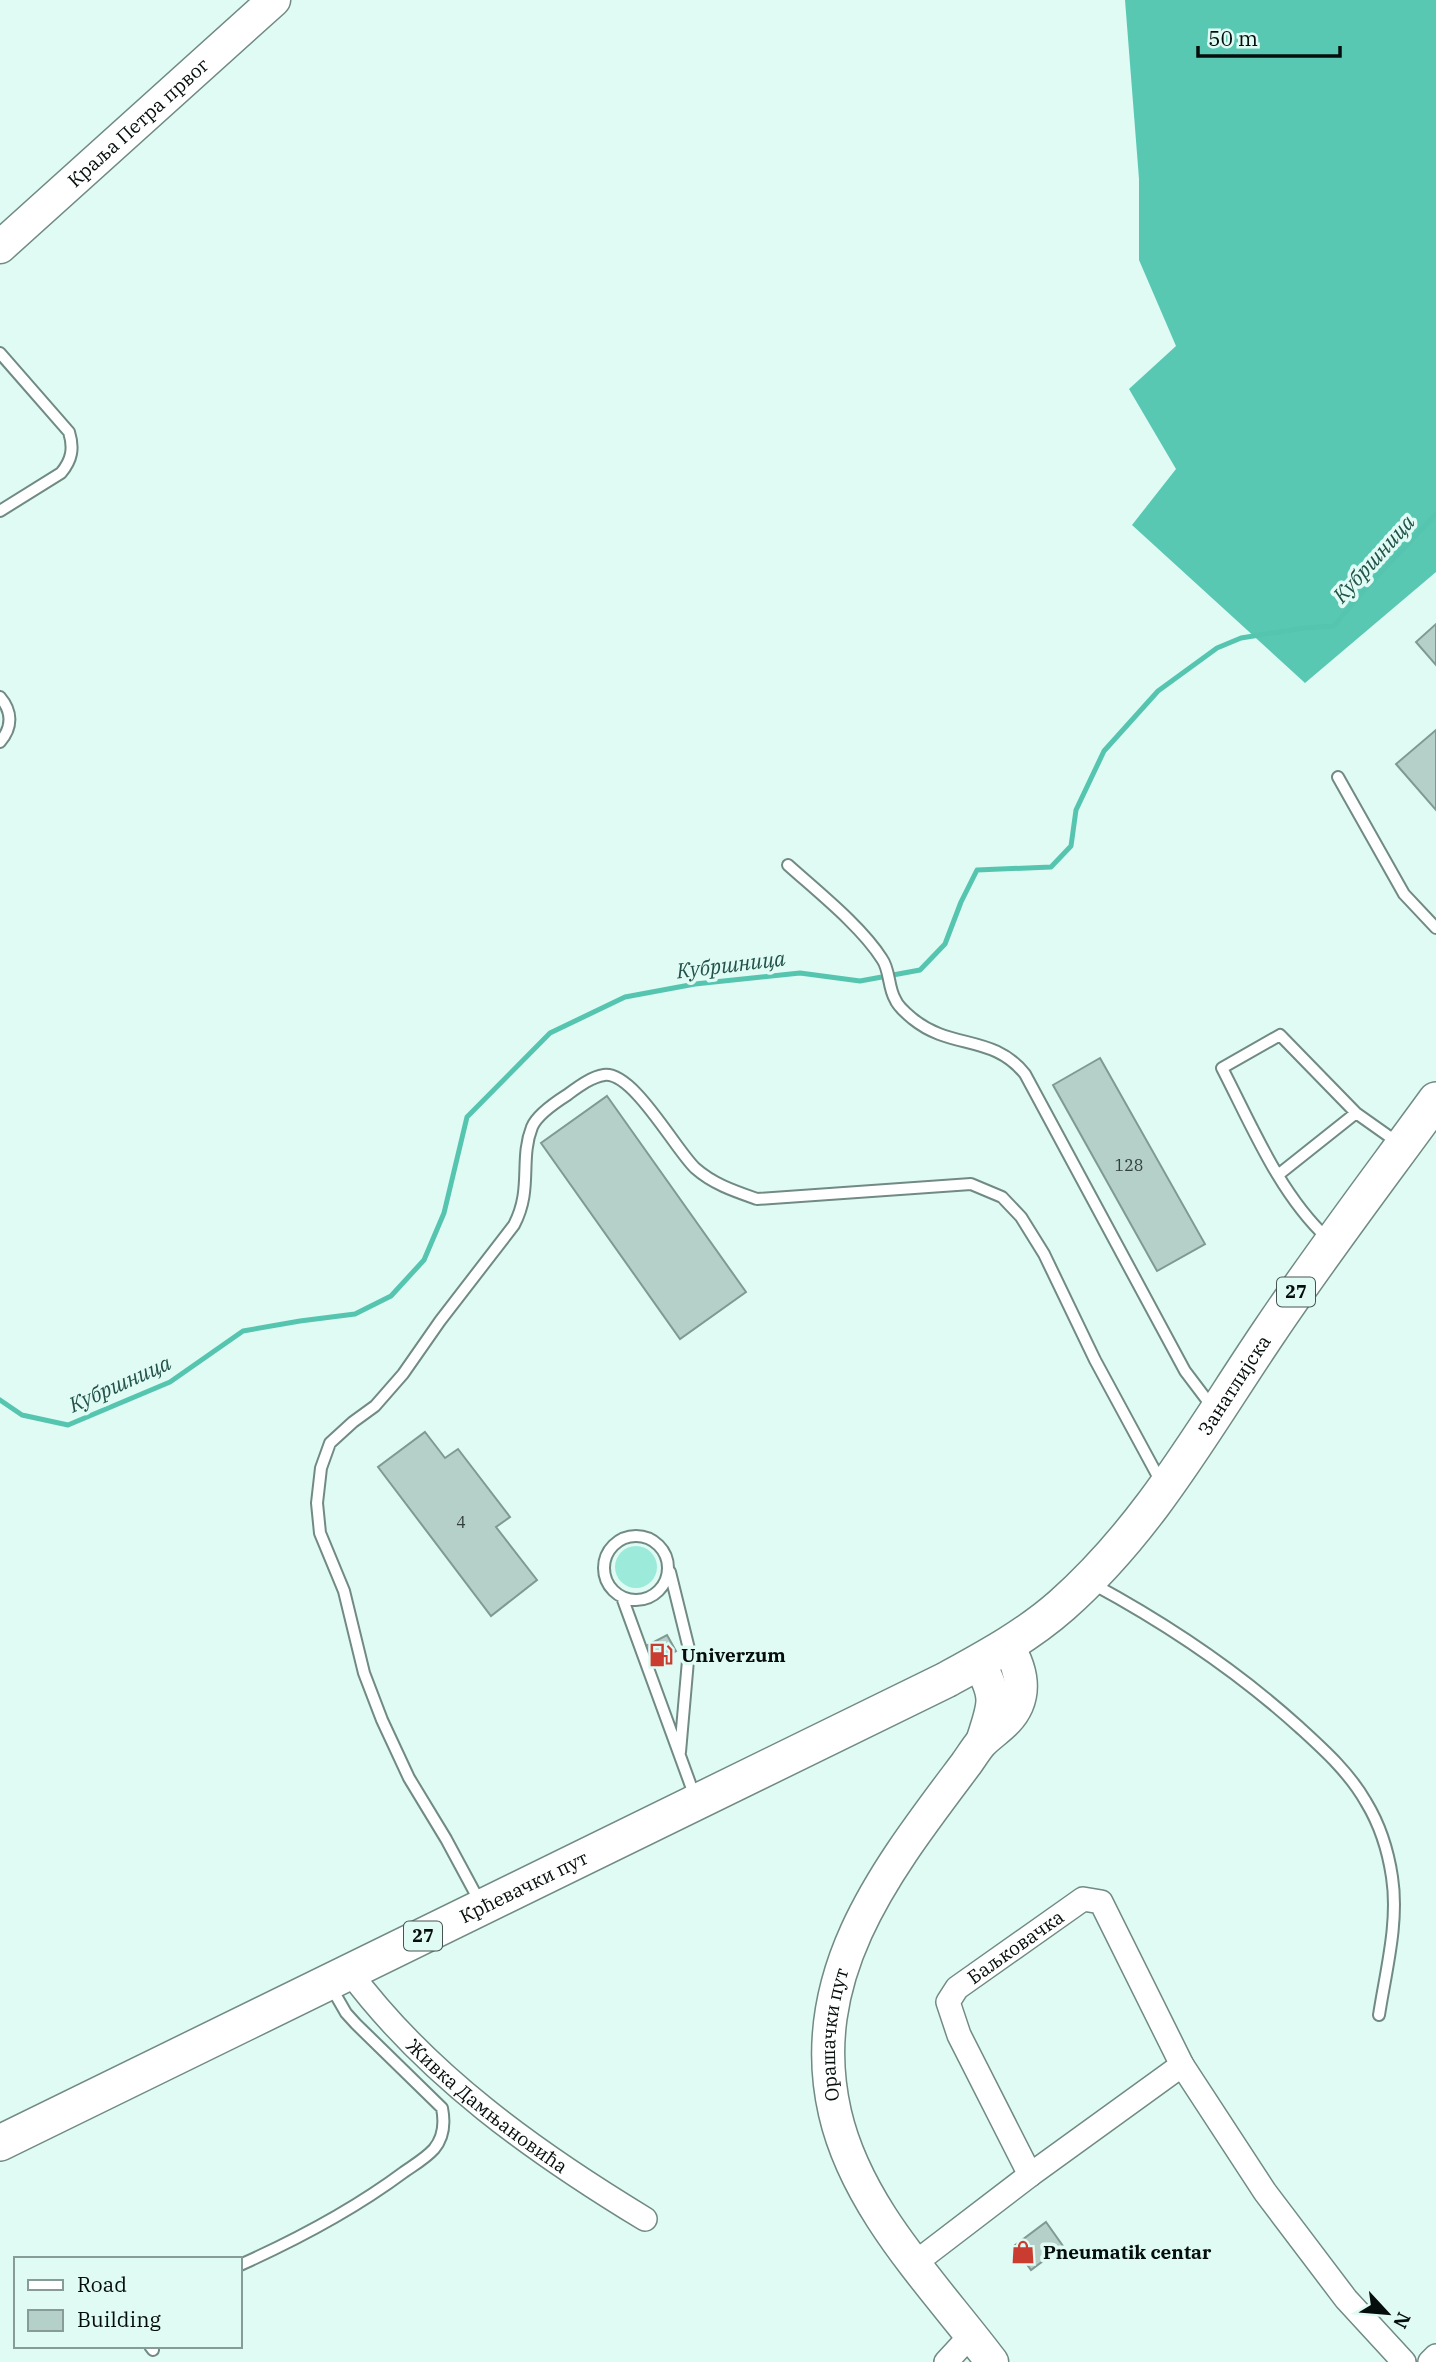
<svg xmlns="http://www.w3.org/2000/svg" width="1436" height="2362" viewBox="0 0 1436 2362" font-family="'IBM Plex Serif',serif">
	<rect width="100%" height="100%" fill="#dffbf4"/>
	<path fill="#9cead9" d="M615 1567a21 21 0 1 1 42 0a21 21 0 1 1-42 0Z"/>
	<path fill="#59c8b3" d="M 1125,0 L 1436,0 L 1436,572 L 1305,683 L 1132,525 L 1176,469 L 1129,389 L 1176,346 L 1139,260 L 1139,179 Z"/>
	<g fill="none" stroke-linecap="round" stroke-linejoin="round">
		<path stroke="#55c5b0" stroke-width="5" d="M 0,1400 L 22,1415 L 68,1425 L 170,1382 L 243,1331 L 300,1321 L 355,1314 L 391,1296 L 424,1260 L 444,1213 L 467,1117 L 550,1033 L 625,997 L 695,984 L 800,973 L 860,981 L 920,970 L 945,944 L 961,902 L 977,870 L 1051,867 L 1071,846 L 1076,810 L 1104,751 L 1158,691 L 1217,648 L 1241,638 L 1304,628 L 1334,626 L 1365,589 L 1436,514"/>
	</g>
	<path fill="#b5d0c9" stroke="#7f9993" stroke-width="2" d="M 1436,624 L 1436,665 L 1416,642 Z
		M 1436,730 L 1436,810 L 1396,764 Z
		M 1100,1058 L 1205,1244 L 1157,1271 L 1053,1085 Z
		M 607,1096 L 746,1292 L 680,1339 L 541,1143 Z
		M 425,1432 L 445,1458 L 458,1449 L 510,1517 L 496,1527 L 537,1580 L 491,1616 L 378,1467 Z
		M 667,1635 L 676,1651 L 655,1663 L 648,1645 Z
		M 1046,2222 L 1063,2246 L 1031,2270 L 1014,2246 Z"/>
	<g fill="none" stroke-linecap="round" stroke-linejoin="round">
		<g stroke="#718a84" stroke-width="14">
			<path id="lane" d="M 0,353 L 69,432 C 74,448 72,460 61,473 L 0,511
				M 0,697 C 12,711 13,727 0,742
				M 1338,777 L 1404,894 L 1436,928
				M 788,865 C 818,892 861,926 882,959 C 890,970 888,987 895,999 C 898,1007 907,1014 913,1019 C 951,1050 993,1034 1025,1074 L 1185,1371 L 1213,1408
				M 1278,1175 L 1356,1113
				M 1327,1238 C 1279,1193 1252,1126 1222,1068 L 1280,1035 L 1356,1113 L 1397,1142
				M604 1568a32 32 0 1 1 64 0a32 32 0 1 1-64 0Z
				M 670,1572 L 689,1649 L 680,1752
				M 1093,1584 C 1167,1624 1236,1670 1299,1727 C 1323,1749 1349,1772 1366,1802 C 1380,1825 1388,1850 1392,1877 C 1399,1922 1386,1970 1379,2015
				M 622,1597 L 695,1797
				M 481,1904 L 446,1839 L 409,1778 L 382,1720 L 364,1673 L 344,1591 L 320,1533 L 317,1503 L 321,1468 L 330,1443 L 353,1422 L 375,1406 L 403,1374 L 440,1321 L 514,1225 C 533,1189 519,1160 532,1127 C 537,1115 556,1102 567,1095 C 578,1087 591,1077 604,1075 C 633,1071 675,1149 695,1168 C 713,1184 734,1191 757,1199 L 971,1184 L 1002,1197 L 1021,1217 L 1044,1254 L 1095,1360 L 1161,1482
				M 240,2265 C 298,2239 353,2210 404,2172 C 414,2165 426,2158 434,2149 C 444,2137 445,2123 442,2108 L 356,2024 L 346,2013 L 331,1987
				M 150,2346 L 153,2350"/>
		</g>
		<g stroke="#718a84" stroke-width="26">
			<g id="street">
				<path id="s1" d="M 349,1971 C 426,2075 536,2153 645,2219"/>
				<path id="s2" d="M 1030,2175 L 959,2035 L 948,2002 L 957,1988 L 1083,1899 L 1101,1902 L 1182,2065 L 1265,2192 L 1346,2299 L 1404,2362"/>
				<path d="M 915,2263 L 1030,2175 L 1182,2065"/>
				<path d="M 946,2362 L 971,2335"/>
				<path d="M 1430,2362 L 1436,2356"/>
			</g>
		</g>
		<g stroke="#718a84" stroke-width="35">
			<g id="secondary">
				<path id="s3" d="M 0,247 L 274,0"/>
				<path d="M 979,1663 C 999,1699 994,1704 982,1742"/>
				<path id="s4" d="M 992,2362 C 934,2285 857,2209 835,2113 C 803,1974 888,1868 966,1764 C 971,1757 976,1749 981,1743 C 994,1730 1009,1723 1017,1705 C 1026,1684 1018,1663 1007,1645"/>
			</g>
		</g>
		<g stroke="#718a84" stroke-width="38">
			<g id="primary">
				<path id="s5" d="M 0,2143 L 946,1680 C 986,1658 1027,1636 1062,1605 C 1150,1527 1204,1428 1269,1332 C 1322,1253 1380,1177 1436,1100"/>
			</g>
		</g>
		<use href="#lane" stroke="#fff" stroke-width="10"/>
		<use href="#street" stroke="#fff" stroke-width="23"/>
		<use href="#secondary" stroke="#fff" stroke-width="32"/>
		<use href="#primary" stroke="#fff" stroke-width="35"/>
	</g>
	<defs>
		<g id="fuel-bare" transform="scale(1.89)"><path d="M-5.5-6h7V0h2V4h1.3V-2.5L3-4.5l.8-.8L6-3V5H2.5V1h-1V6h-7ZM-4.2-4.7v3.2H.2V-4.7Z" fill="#c93c2f" stroke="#dffbf4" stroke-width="2.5" paint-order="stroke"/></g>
		<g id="shop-bare" transform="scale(1.89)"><path d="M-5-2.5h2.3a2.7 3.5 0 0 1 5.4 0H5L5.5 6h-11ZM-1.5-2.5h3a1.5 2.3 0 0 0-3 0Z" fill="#c93c2f" stroke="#dffbf4" stroke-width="2.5" paint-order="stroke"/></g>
	</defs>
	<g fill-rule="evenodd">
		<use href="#fuel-bare" x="661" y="1655"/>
		<use href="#shop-bare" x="1023" y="2252"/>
	</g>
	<g text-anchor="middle" stroke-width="7" stroke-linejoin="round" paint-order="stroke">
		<g font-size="16" fill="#313e3b">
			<text x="1129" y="1171">128</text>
			<text x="461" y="1528">4</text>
		</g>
		<g fill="#dffbf4" stroke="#465552" stroke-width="2">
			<rect x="1277" y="1277.5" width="38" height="29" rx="5"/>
			<rect x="404" y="1921.5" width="38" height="29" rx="5"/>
		</g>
		<g font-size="18" font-weight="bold" fill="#050e0c">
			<text x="1296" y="1298">27</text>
			<text x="423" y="1942">27</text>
		</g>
		<g font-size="19" fill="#050e0c" stroke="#dffbf4">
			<text dy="7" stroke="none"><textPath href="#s3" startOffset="186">Краља Петра првог</textPath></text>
			<text dy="7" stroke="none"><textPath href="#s5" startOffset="1472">Занатлијска</textPath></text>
			<text dy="7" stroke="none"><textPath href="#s5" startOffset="583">Крћевачки пут</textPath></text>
			<text dy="7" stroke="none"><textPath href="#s2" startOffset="280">Баљковачка</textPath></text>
			<text dy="7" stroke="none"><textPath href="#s4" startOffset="376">Орашачки пут</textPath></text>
			<text dy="7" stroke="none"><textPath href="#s1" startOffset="194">Живка Дамњановића</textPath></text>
		</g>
		<g font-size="19" font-weight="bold" fill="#050e0c" stroke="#dffbf4" text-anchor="start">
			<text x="681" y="1662">Univerzum</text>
			<text x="1043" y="2259">Pneumatik centar</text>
		</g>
		<g font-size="21" font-style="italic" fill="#215148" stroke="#dffbf4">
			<text transform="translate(1374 559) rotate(-48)" y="7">Кубршница</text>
			<text transform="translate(731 965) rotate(-7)" y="7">Кубршница</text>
			<text transform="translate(120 1384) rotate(-24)" y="7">Кубршница</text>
		</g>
	</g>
	<rect x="14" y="2257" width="228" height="91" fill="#dffbf4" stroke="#889c97" stroke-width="2"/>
	<rect x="28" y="2280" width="35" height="10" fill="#ffffff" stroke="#889c97" stroke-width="2"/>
	<text x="77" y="2292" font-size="21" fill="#050e0c">Road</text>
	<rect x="28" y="2310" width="35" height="21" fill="#b5d0c9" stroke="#889c97" stroke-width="2"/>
	<text x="77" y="2327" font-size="21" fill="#050e0c">Building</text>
	<g transform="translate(1387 2313) rotate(116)" stroke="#dffbf4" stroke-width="5" paint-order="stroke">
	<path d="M0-5L12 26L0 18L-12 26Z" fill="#050e0c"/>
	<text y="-10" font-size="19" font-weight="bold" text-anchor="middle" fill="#050e0c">N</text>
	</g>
	<path d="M1198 46v10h142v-10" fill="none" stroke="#050e0c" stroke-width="3.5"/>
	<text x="1208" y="46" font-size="21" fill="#050e0c" stroke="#dffbf4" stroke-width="5" paint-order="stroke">50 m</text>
</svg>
